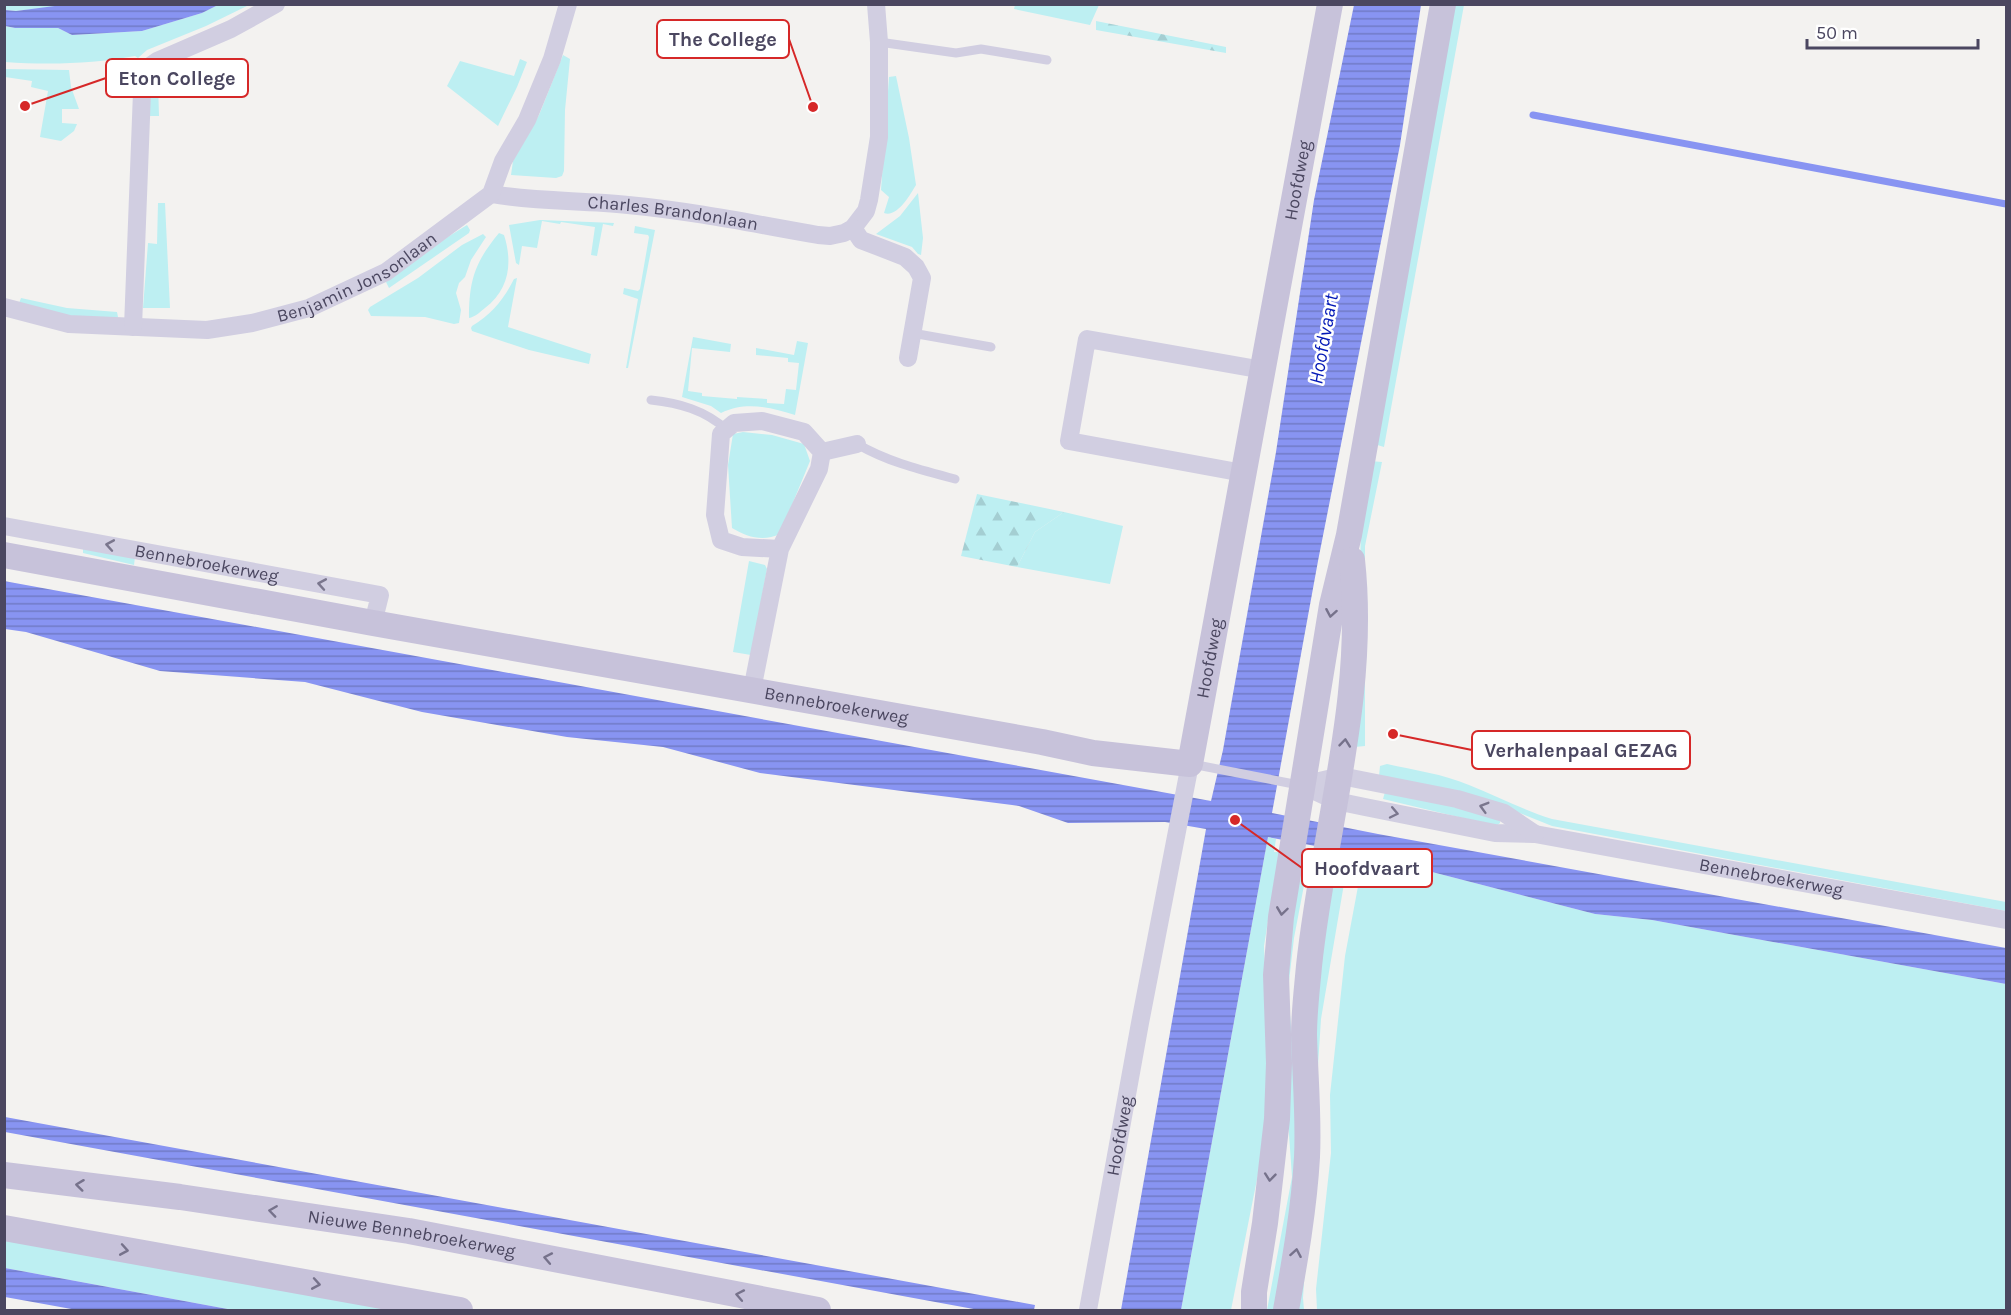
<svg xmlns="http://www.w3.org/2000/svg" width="2011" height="1315" viewBox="0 0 2011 1315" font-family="Karla,sans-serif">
	<defs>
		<pattern id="forest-firs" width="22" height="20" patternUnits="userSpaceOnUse" patternTransform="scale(1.5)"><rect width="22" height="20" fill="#bdeff2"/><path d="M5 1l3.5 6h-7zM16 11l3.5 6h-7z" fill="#a4ced2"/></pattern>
		<pattern id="water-rules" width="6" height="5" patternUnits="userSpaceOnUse" patternTransform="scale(1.5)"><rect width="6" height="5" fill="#8894f2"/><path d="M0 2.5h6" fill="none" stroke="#717bc7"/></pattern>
	</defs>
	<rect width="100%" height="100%" fill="#f3f2f0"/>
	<path fill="#bdeff2" d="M 4,5 L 70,5 L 16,11 L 5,10 Z
		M 218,5 L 249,5 L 206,26 L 147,50 L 138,58 L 135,56 C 93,64 48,65 5,62 L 4,26 L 15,28 L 58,28 L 72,35 L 142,31 L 202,13 Z
		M 1015,5 L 1015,4 L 1099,5 L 1090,25 L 1014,9 Z
		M 1455,5 L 1464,5 L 1384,447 L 1374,444 Z
		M 563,55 L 570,59 L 565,110 L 564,171 L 562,176 L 556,178 L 511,175 L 513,161 L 539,115 Z
		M 520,59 L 527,62 L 517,87 L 498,126 L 447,86 L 460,61 L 514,76 Z
		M 4,69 L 69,70 L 71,87 L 79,109 L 62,109 L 62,123 L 77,124 L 74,131 L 61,141 L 40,137 L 48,91 L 31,87 L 32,81 L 5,77 Z
		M 896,76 L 909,138 L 916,185 C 910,195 897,218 884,213 L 889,197 L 881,190 L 889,77 Z
		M 150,82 L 158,82 L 159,116 L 150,116 Z
		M 918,193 L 923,238 L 921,255 L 918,254 L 912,247 L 876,234 L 900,216 Z
		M 158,203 L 165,203 L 170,308 L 143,308 L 148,243 L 157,244 Z
		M 540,220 L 614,223 L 613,226 L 603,224 L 597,256 L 591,255 L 595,227 L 561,222 L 560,224 L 542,221 L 537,248 L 522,246 L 519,265 L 516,263 L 509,225 Z
		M 467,225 L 470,230 L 469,233 L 389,288 L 386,282 L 446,238 Z
		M 635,226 L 655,230 L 628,368 L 626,368 L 638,299 L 623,294 L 624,288 L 638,291 L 640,289 L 649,237 L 648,235 L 634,233 Z
		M 499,233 L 504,235 C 513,263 509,290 485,308 C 480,312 475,317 469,318 C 469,280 475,262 499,233 Z
		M 483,234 L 486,237 L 471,260 L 465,277 L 459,283 L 456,293 L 461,310 L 459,323 L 454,324 L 425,317 L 371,316 L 368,310 L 370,307 L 418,278 L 462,245 Z
		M 517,278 L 508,327 L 591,354 L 589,364 L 529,350 L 472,331 L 471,328 L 472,326 C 492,314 504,299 514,279 Z
		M 21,298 L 67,308 L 117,312 L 118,317 L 114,320 L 69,316 L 18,306 Z
		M 693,337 L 731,344 L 730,352 L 692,348 L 688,391 L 702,393 L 702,396 L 737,399 L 737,397 L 767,399 L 767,403 L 784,404 L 786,389 L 796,390 L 799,363 L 788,362 L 788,358 L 756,355 L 756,348 L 794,355 L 797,341 L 808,343 L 795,415 C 770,407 745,401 721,413 L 711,406 L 682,397 Z
		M 743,432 L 772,435 L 804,444 L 810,461 L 780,534 C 763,542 747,537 732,528 L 728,465 L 733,434 Z
		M 1370,461 L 1382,462 L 1365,546 L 1365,746 L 1355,747 L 1361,529 Z
		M 1064,512 L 1123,526 L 1110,584 L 1017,567 L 1035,532 Z
		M 83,547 L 135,557 L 134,565 L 83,553 Z
		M 749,561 L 765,565 L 767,569 L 751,655 L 733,652 Z
		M 1387,764 C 1414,770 1443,774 1469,785 C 1497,796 1523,810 1552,819 L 2006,902 L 2006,911 L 1552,826 L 1512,810 L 1379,776 L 1380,766 Z
		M 1385,792 L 1427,798 L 1500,819 L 1500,823 L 1496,826 L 1383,799 Z
		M 1268,837 L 1276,839 L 1274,852 L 1279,852 L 1264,946 L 1269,1057 L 1267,1129 L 1231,1310 L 1181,1310 Z
		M 1374,857 L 1595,914 L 1652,920 L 2006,984 L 2006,1310 L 1317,1310 L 1316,1289 L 1331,1153 L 1330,1095 L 1345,956 L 1362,865 Z
		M 1298,859 L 1309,859 L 1294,938 L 1288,990 L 1300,1136 L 1277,1310 L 1267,1310 L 1292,1177 L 1282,1035 Z
		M 1331,864 L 1347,866 L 1321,1019 L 1303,1298 L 1304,1310 L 1294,1310 L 1311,1068 Z
		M 4,1234 L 429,1310 L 233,1310 L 5,1268 Z"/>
	<path fill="url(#forest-firs)" d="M 1096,21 L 1226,47 L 1226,53 L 1096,30 Z
		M 977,494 L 1064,512 L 1035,532 L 1017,567 L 961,556 Z"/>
	<path fill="url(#water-rules)" d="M 70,4 L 218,4 L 218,5 L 202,13 L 142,31 L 72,35 L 58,28 L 15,28 L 5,26 L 5,10 L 16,11 Z
		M 1354,5 L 1421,5 L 1400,145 L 1318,561 L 1272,813 L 1378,834 L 2006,948 L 2006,984 L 1652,920 L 1595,914 L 1374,857 L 1268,837 L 1181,1310 L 1121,1310 L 1206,829 L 1165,822 L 1068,823 L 1019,806 L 760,773 L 663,747 L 567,737 L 422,712 L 305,682 L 160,671 L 26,632 L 5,629 L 4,581 L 1211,801 L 1223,750 L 1276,452 L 1314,200 Z
		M 5,1117 L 1035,1305 L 1034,1310 L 979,1310 L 5,1132 Z
		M 5,1268 L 233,1310 L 77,1310 L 5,1297 Z"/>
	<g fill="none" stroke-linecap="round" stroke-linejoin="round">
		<path stroke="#8894f2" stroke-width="7" d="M 1533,115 L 2006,204"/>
		<path stroke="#d1cee1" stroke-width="9" d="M 879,42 L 956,53 L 981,49 L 1047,60
			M 912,333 L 991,347
			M 651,400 C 679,403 705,410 727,430
			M 857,444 C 888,462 921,470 955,479
			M 1192,764 L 1299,785"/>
		<g stroke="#d1cee1" stroke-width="18">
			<path id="s1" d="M 491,194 C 537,202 582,200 628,205 C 692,211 755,224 818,235 L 830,236 L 844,233 L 853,228 L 866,211 L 869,200 L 879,137 L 879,42 L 876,4"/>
			<path d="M 853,228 L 861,240 L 905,257 L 916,267 L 922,278 L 908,358"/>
			<path id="s2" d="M 4,307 L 69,324 L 207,330 L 252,323 L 309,308 L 386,272 L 491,194 L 503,161 L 527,120 L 552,59 L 568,4"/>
			<path d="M 133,327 L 142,92 L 150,66 L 157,61 L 231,29 L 276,4"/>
			<path d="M 822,452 L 857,444"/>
			<path d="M 1243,473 L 1069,441 L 1087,339 L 1263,370"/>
			<path id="s3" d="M 4,526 L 380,595 L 373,623"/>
			<path d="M 752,690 L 780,549 L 819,469 L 822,452 L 804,432 L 762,421 L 734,423 L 721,434 L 715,515 L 721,540 L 742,547 L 780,549"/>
			<path id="s4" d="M 1302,785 L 1336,801 L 1365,807 L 1495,833 L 1535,834 L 2006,920"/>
			<path d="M 1302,785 L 1341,776 L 1457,799 L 1504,813 L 1535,834"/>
			<path id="s5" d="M 1088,1310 L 1140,1023 L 1190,764"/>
		</g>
		<g stroke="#c7c2da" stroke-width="26">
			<path id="s6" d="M 4,555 L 373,623 L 1042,742 L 1093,753 L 1190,764 L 1330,4"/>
			<path id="s7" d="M 4,1175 L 180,1197 L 409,1231 L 818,1310"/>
			<path d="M 4,1228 L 460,1310"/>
			<path d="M 1254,1310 L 1254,1292 L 1265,1223 L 1277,1119 L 1279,1063 L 1276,975 L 1281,917 L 1332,605 L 1349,535 L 1443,4"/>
			<path d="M 1286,1310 C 1295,1260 1304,1209 1307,1157 C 1309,1117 1305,1075 1304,1035 C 1304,1012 1307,989 1309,966 C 1323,831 1367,698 1352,560"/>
		</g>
	</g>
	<defs><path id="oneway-chevron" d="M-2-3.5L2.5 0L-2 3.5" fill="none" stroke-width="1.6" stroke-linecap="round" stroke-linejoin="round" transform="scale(1.5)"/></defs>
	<g stroke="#7a768d">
		<use href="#oneway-chevron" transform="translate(110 545) rotate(-170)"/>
		<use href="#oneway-chevron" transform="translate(322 584) rotate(-170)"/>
		<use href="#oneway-chevron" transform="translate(1484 807) rotate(-164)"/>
		<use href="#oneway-chevron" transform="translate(1394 813) rotate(12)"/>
	</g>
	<g stroke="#76728b">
		<use href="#oneway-chevron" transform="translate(1331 613) rotate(100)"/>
		<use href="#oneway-chevron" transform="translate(1345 743) rotate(-84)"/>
		<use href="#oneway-chevron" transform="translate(1282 911) rotate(98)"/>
		<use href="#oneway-chevron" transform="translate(1270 1177) rotate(96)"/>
		<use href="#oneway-chevron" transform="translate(80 1185) rotate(-173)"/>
		<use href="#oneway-chevron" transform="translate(273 1211) rotate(-172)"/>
		<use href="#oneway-chevron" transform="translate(124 1250) rotate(10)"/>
		<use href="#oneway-chevron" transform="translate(1296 1253) rotate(-80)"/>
		<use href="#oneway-chevron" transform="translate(548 1258) rotate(-169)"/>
		<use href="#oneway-chevron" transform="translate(316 1284) rotate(10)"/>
		<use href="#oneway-chevron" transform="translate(740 1295) rotate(-169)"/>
	</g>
	<g text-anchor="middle" stroke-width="5" stroke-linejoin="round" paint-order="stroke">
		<g font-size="18" fill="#4b4760" stroke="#fff">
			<text dy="6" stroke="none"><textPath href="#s6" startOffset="1798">Hoofdweg</textPath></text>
			<text dy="6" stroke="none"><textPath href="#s1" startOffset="183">Charles Brandonlaan</textPath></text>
			<text dy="6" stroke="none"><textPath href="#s2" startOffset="366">Benjamin Jonsonlaan</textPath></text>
			<text dy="6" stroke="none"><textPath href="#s3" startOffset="206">Bennebroekerweg</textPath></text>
			<text dy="6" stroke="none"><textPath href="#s6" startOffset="1312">Hoofdweg</textPath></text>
			<text dy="6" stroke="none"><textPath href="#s6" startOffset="846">Bennebroekerweg</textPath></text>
			<text dy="6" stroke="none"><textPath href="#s4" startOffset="480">Bennebroekerweg</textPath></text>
			<text dy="6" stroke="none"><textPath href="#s5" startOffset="177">Hoofdweg</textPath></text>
			<text dy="6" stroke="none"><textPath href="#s7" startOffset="412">Nieuwe Bennebroekerweg</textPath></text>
		</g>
		<g font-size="20" font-style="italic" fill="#0318b6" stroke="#fff">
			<text transform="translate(1323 339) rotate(-80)" y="7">Hoofdvaart</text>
		</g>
	</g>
	<path fill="none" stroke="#d62828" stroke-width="2" d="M813 107L789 39M25 106L106 78M1393 734L1472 750M1235 820L1302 868"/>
	<g fill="#d62828" stroke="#fff" stroke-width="2">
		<circle cx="813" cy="107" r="6"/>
		<circle cx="25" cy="106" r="6"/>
		<circle cx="1393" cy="734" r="6"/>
		<circle cx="1235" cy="820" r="6"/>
	</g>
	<g fill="#fff" stroke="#d62828" stroke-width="2">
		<rect x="657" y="20" width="132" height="38" rx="6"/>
		<rect x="106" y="59" width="142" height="38" rx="6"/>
		<rect x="1472" y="731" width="218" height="38" rx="6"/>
		<rect x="1302" y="849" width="130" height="38" rx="6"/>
	</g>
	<g font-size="20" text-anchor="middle" font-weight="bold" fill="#4b4760">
		<text x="723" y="46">The College</text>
		<text x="177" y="85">Eton College</text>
		<text x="1581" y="757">Verhalenpaal GEZAG</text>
		<text x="1367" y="875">Hoofdvaart</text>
	</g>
	<rect width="2011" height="1315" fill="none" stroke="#4b4760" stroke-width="12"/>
	<path d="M1807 39v9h171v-9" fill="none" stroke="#4b4760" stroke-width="3"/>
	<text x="1816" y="39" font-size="18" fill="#4b4760" stroke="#ffffff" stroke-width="4.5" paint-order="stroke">50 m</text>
</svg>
